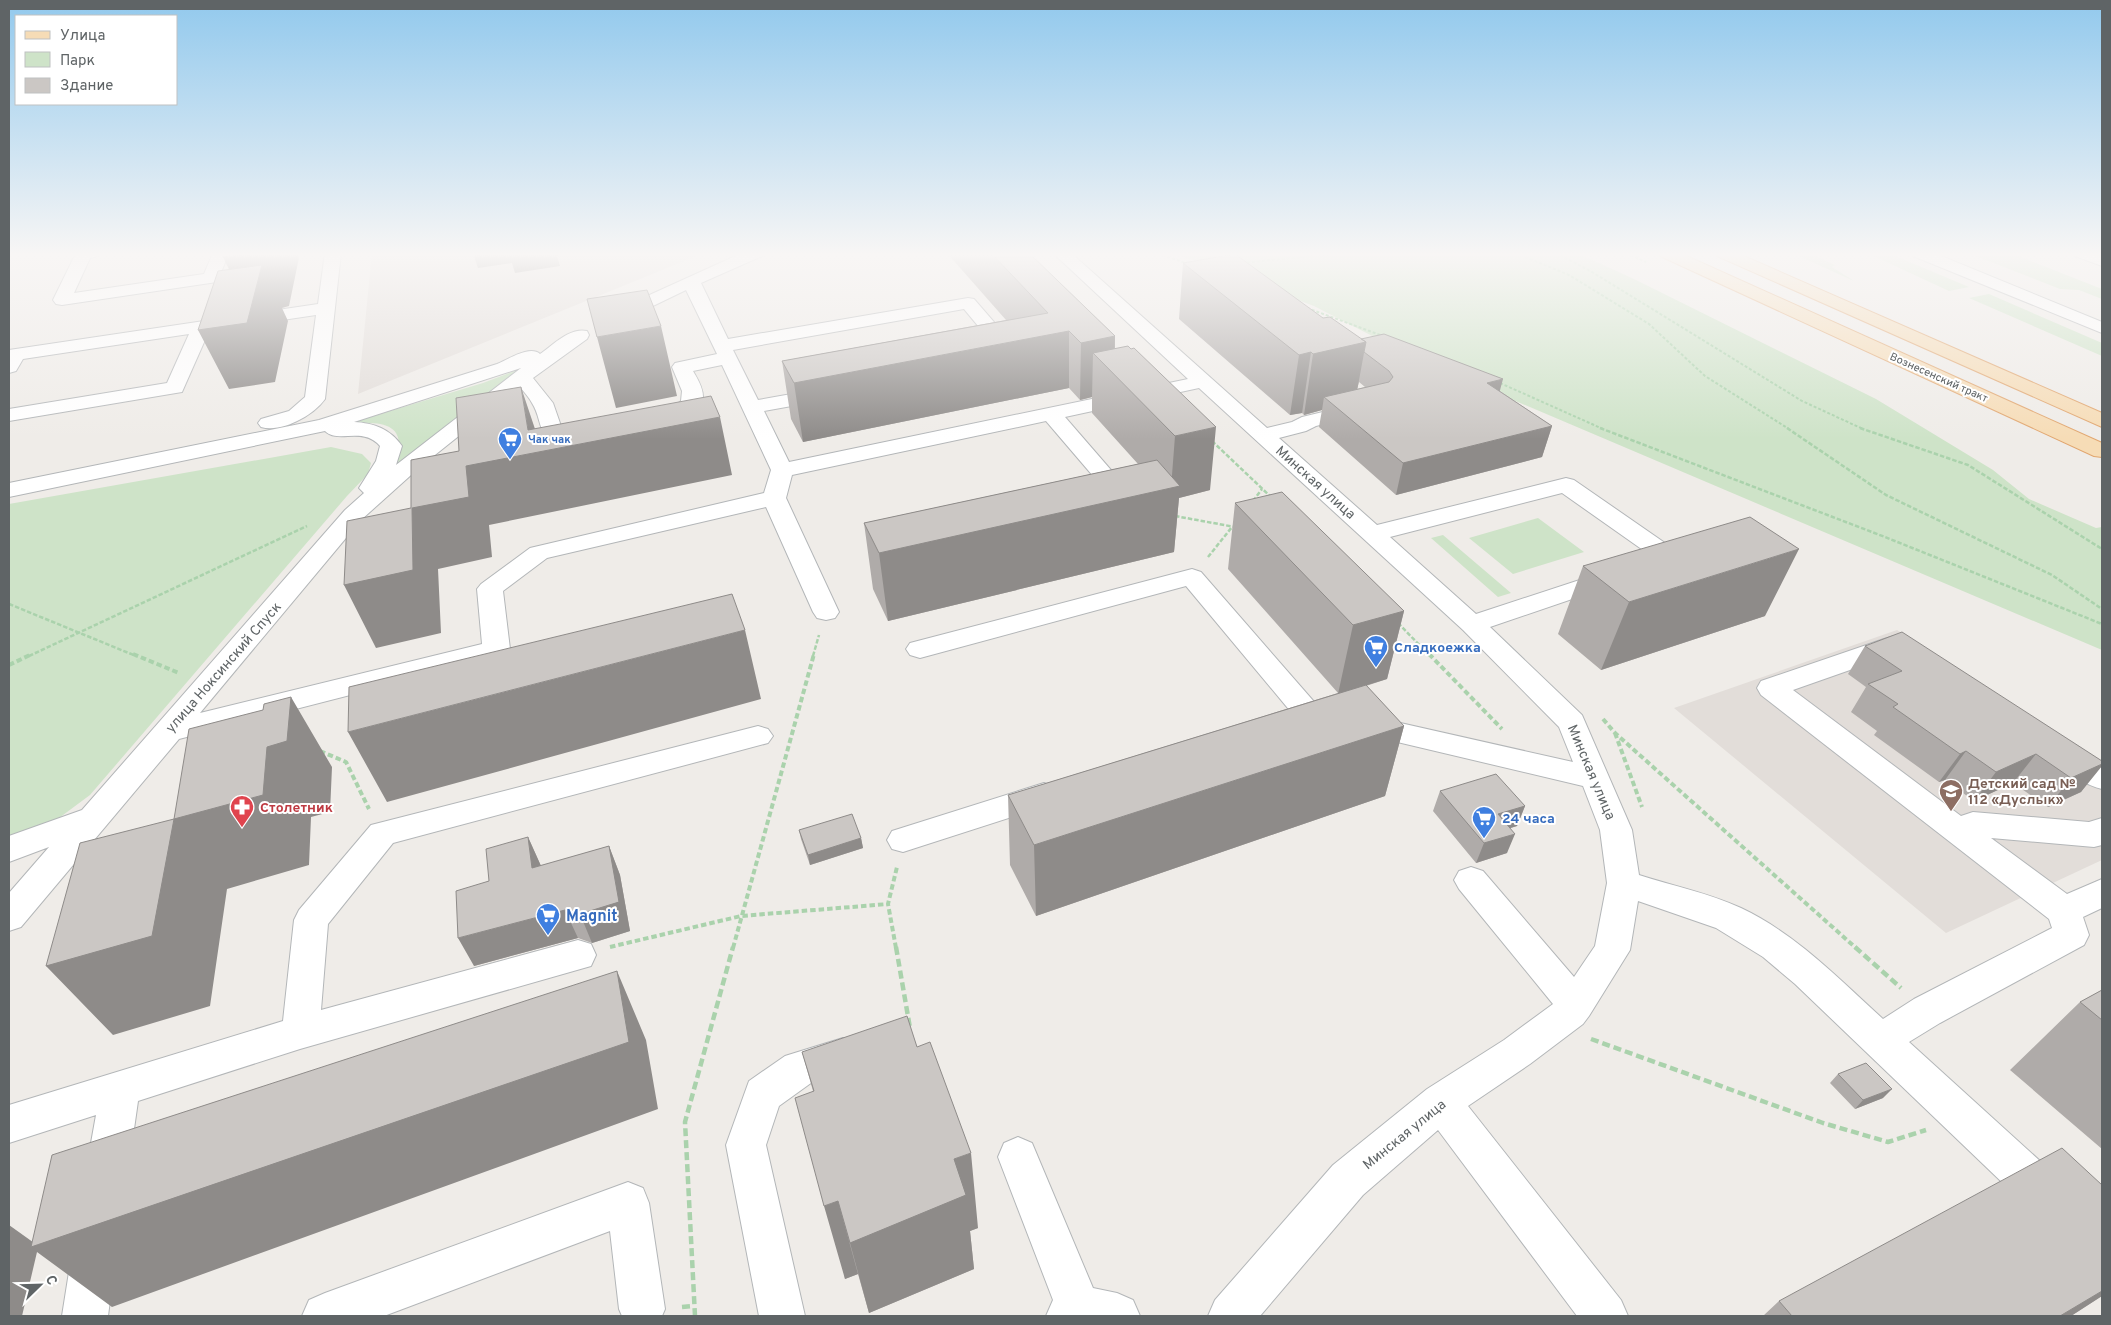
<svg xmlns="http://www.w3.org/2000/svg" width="2111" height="1325" viewBox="0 0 2111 1325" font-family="Overpass,sans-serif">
	<rect width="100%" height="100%" fill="#efece8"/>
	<path fill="#e2ddd9" d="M 372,253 L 704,253 L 358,394 Z
		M 1897,630 L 2102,764 L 2102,860 L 1946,933 L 1674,708 Z"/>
	<path fill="#cee3c8" d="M 1171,253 L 1577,253 L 1634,279 L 1876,399 L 1993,470 L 2029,499 L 2096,528 L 2102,527 L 2102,650 L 1419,360 L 1314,306 L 1290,297 L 1292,295 L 1278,288 Z
		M 1792,253 L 1808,253 L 1835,265 L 1832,267 L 1854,281 Z
		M 1867,253 L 1888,253 L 1969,287 L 1949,291 Z
		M 1968,253 L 2010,253 L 2102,289 L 2102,299 L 2079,290 L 2060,289 Z
		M 1989,294 L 2102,343 L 2102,356 L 1969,298 Z
		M 517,370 L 395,468 C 409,423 386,422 350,423 L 483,383 Z
		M 331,447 L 362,454 L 371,463 L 368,474 L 347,496 L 90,795 L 59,818 L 9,840 L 9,504 Z
		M 1538,518 L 1584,552 L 1513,574 L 1469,538 Z
		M 1443,535 L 1511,593 L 1498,597 L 1431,538 Z"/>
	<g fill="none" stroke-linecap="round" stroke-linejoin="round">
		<g stroke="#b3b6b8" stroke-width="2">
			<path id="minor" d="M 76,253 L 100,253 L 98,256 L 90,258 L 74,293 L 204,274 L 213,253 L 229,253 L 217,282 L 62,305 L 56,304 L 53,300 Z
				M 325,253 L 341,253 L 325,399 C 313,416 281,433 261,427 L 258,423 L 261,419 L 289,411 L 305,397 L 316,315 L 209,331 L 182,392 L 9,421 L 9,409 L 167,383 L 189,334 L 23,359 L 16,371 L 9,373 L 9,350 L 318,304 Z
				M 742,253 L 764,253 L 762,256 L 701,283 L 728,339 L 968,298 L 974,299 L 1020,352 L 1017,356 L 1010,358 L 1003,356 L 964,309 L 733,350 L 758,400 L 825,388 L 832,390 L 835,394 L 832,398 L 825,400 L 764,411 L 789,462 L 1188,379 L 1053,253 L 1071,253 L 1267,428 L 1292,422 L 1302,417 L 1356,404 L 1363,406 L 1366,410 L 1363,414 L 1316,426 L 1306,431 L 1279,438 L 1377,525 L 1566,478 L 1574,480 L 1678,552 L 1681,557 C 1674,568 1655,571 1643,568 L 1640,563 L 1643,558 L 1650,555 L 1562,493 L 1390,537 L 1476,614 L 1601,573 L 1610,570 L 1619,573 L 1623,578 L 1619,583 L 1490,627 L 1582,715 L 1632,830 L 1639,875 C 1673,886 1709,893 1741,908 C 1796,934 1839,979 1883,1019 L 1914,999 L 2052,928 L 2049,919 L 1761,695 L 1757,688 L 1761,681 L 1884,639 L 1894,636 L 1904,639 L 1908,645 L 1904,651 L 1793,690 L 1961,816 L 1973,812 L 2089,822 L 2102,818 L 2102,845 L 2094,847 L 1991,838 L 2067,894 L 2102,879 L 2102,908 L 2083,917 L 2089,935 L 2084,945 L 1940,1023 L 1909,1042 L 2061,1180 L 2067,1195 L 2061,1210 L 2046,1216 L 2031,1210 L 1795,984 L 1763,957 L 1716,928 L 1638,901 L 1630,950 L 1589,1016 L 1583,1024 L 1530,1064 L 1468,1106 L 1621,1300 L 1628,1316 L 1577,1316 L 1438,1130 L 1363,1195 L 1260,1316 L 1208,1316 L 1215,1300 L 1333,1165 L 1427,1089 L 1504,1040 L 1553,1004 L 1459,889 L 1454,880 L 1459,871 L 1471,867 L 1483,871 L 1574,977 L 1595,946 L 1607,883 L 1600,830 L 1583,786 L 1355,732 L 1350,725 L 1355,718 L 1365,715 L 1573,762 L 1559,727 L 1463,630 L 1199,388 L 1065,417 L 1130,492 L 1127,497 L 1119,499 L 1111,497 L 1046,421 L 792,475 L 786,498 L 839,612 L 835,618 L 826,620 L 817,618 L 813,612 L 766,507 L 547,558 L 503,591 L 510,649 L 506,655 L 179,739 L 21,927 L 9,931 L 9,893 L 49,847 L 9,862 L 9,836 L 82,810 L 345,510 L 364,493 L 359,488 L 376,461 L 380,446 C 363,426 338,444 325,431 L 9,497 L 9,483 L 319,420 L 497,364 C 509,359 530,345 540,354 C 553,345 570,327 587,331 L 589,335 L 587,339 L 533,378 L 553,403 L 561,426 L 568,429 L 593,433 L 596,438 L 593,443 C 584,445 577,443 569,442 C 533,438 545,424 532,403 C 529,397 524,392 520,387 L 420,467 L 361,520 L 200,713 L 482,644 L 477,589 L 481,584 L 530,548 L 764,493 L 771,470 L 722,365 L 693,371 C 697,378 703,387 703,397 C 701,415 676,432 659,427 L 656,423 L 681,401 L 682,391 L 672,367 L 675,363 L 717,354 L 686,290 L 624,320 L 618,321 L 612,320 L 609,316 L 612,312 ZM 521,368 L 396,465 L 402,446 C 390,429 374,423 354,422 Z
				M 1911,253 L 1934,253 L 2102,322 L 2102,333 L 1913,256 Z
				M 2073,253 L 2096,253 L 2102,255 L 2102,266 L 2075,256 Z
				M 1192,569 L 1201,572 L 1316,704 L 1320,711 L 1316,718 L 1306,721 L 1296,718 L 1186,586 L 920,658 L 910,655 L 906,649 L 910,643 Z
				M 758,726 L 768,729 L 773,736 L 768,743 L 393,843 L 328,924 L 321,1010 L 578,940 L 591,944 L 596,955 L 591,966 L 300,1049 L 138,1101 L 128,1171 L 122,1185 L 107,1191 L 92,1185 L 86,1171 L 96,1115 L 9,1143 L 9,1105 L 283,1021 L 294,920 L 299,910 L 371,825 Z
				M 2066,743 L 2077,746 L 2102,763 L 2102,789 C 2085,785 2060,770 2051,754 L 2055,746 Z
				M 1044,783 L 1055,787 L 1060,795 L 1055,803 L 903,852 L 892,849 L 887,840 L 892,831 Z
				M 843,1038 L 856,1043 L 862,1055 L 856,1067 L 811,1083 L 779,1106 L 766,1145 L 805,1316 L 759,1316 L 726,1145 L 749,1081 L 785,1056 Z
				M 1018,1137 L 1032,1143 L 1093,1288 L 1117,1293 L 1133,1300 L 1140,1316 L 1046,1316 L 1053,1300 L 998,1157 L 1004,1143 Z
				M 628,1182 L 643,1188 L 649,1203 L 665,1309 L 662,1316 L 622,1316 L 619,1309 L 610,1231 L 384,1316 L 302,1316 L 309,1300 L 325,1293 Z
				M 94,1231 L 109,1238 L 116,1253 L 108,1316 L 62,1316 L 72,1253 L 79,1238 Z"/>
		</g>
		<g stroke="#e1a66f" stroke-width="2">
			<path id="major" d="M 1658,253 L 1680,253 L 2102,443 L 2102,457 L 2094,456 L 1660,256 Z
				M 1715,253 L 1737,253 L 2102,413 L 2102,427 L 1717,256 Z"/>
		</g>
		<path stroke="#aad2ac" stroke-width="2" stroke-dasharray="3 2" stroke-linecap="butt" d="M 1158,253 L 1188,264
			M 1516,253 L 1569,275 L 1649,324 L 1705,376 L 1789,429
			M 1556,253 L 1592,272 L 1802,401 L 1863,429
			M 1626,253 L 1646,262
			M 1242,263 L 1341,253
			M 1307,308 L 1383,336
			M 1500,383 L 1603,429"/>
		<path stroke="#aad2ac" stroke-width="2.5" stroke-dasharray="4.5 2" stroke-linecap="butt" d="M 1600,428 L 1885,537 L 2102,624
			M 1787,428 L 1886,495 L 2052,575 L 2102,609
			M 1860,428 L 1968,465 L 2102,549
			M 1212,441 L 1271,497
			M 1253,501 L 1262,489
			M 1175,516 L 1235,527
			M 1208,557 L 1232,527
			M 9,604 L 136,656
			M 1398,623 L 1430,656
			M 29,656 L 307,526
			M 813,656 L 819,635"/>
		<path stroke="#aad2ac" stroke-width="4" stroke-dasharray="5.5 3" stroke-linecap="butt" d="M 133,654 L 179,673
			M 1429,654 L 1502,729
			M 9,665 L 32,654
			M 1603,719 L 1615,733 L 1856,948
			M 1615,733 L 1642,807
			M 320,751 L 346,762 L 369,809
			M 610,947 L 741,916 L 888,904
			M 733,948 L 814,654
			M 896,948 L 888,904 L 897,867"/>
		<path stroke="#aad2ac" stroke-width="4.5" stroke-dasharray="8 4" stroke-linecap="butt" d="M 896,947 L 910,1028
			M 1855,947 L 1901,988
			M 1591,1039 L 1823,1123 L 1888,1142 L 1926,1130
			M 682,1307 L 693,1306
			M 695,1316 L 685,1122 L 733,947"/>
		<use href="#minor" fill="#fff" fill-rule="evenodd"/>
		<use href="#major" fill="#f6dcb6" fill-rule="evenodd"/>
	</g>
	<path fill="#afaba9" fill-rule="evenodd" d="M 947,253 L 1029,253 L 1115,336 L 1115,349 L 1128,346 L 1210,490 L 1179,498 L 1174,552 L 888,621 L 873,589 L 864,523 L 1138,464 L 1092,413 L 1092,397 L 1080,400 L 1069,388 L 803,442 L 791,419 L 782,361 L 1006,320 Z
		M 1183,263 L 1323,318 L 1361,339 L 1500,391 L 1552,426 L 1542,457 L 1396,495 L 1319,427 L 1322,410 L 1304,415 L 1302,413 L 1290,415 L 1179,319 ZM 1359,382 L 1365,387 L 1357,389 Z
		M 1235,503 L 1404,611 L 1387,679 L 1366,686 L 1404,726 L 1385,796 L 1036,916 L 1010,865 L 1008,795 L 1338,693 L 1228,569 Z
		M 1583,566 L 1765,616 L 1601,670 L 1558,634 Z
		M 1865,646 L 2102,761 L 2081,792 L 2048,807 L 2013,783 L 1974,801 L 1945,780 L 1939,782 L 1874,735 L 1877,731 L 1851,712 L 1866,687 L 1848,674 Z
		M 1440,791 L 1525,806 L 1517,826 L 1510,828 L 1507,853 L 1476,863 L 1433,811 Z
		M 799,830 L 861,838 L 863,848 L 810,865 L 801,839 Z
		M 528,837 L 541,866 L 609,846 L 620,875 L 630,931 L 592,943 L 578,938 L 474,966 L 489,881 Z
		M 2102,990 L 2102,1149 L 2010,1070 L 2080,1002 Z
		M 802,1052 L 978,1228 L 970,1231 L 974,1269 L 869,1313 L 858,1274 L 845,1279 L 813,1091 Z
		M 1838,1074 L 1883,1098 L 1855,1109 L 1830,1083 Z
		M 2102,1185 L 2102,1296 L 2071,1316 L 1763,1316 L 1779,1301 Z"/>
	<path fill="#8e8b89" d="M 252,253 L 300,253 L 289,306 L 282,308 L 288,321 L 275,382 L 229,389 L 198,330 L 250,312 L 223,257 Z
		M 473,253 L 578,253 L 557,256 L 560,266 L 515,273 L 512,263 L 478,268 Z
		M 661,326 L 677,396 L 616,408 L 597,337 Z
		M 1069,331 L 1069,388 L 803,442 L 794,383 Z
		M 1115,336 L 1114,374 L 1093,353 L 1092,397 L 1080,400 L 1081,343 Z
		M 1366,342 L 1355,402 L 1324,397 L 1322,410 L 1304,415 L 1313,354 Z
		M 1311,352 L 1302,413 L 1290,415 L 1299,355 Z
		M 1503,379 L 1495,409 L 1487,383 Z
		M 521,387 L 540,444 L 720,417 L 732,475 L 489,525 L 492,557 L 438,569 L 441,633 L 376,648 L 344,585 L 412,508 L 466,466 L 528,430 Z
		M 1552,426 L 1542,457 L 1396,495 L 1403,463 Z
		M 1216,427 L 1210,490 L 1179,498 L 1174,552 L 888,621 L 879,553 L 1171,488 L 1175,436 Z
		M 1799,549 L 1765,616 L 1601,670 L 1629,602 Z
		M 1404,611 L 1387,679 L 1338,694 L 1353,625 Z
		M 745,630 L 761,699 L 387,802 L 348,732 Z
		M 291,697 L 332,767 L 330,812 L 311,817 L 309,865 L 227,889 L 210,1006 L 113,1035 L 46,966 L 174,819 L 267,747 Z
		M 1404,726 L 1385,796 L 1036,916 L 1034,845 Z
		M 1966,751 L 1945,780 L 1939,782 L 1960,754 Z
		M 2036,754 L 2013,783 L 1974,801 L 1996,772 Z
		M 2102,764 L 2102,766 L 2081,792 L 2048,807 L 2071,778 Z
		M 1525,806 L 1517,826 L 1491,834 L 1498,814 Z
		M 1515,834 L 1507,853 L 1476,863 L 1484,843 Z
		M 528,837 L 541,866 L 532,868 Z
		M 861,838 L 863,848 L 810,865 L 808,855 Z
		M 609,846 L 620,875 L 630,931 L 592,943 L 580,914 Z
		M 565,910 L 578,938 L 474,966 L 458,938 Z
		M 617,971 L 646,1040 L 658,1109 L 112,1307 L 37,1252 L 22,1316 L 9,1316 L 9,1225 L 37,1245 Z
		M 1892,1089 L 1883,1098 L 1855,1109 L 1863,1100 Z
		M 971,1153 L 978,1228 L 970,1231 L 974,1269 L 869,1313 L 850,1243 L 954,1159 Z
		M 838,1201 L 858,1274 L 845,1279 L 824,1206 Z
		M 2102,1291 L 2102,1296 L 2071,1316 L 2060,1316 Z"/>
	<path fill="#cbc7c4" stroke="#8e8b89" d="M 225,253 L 252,253 L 223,257 Z
		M 991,253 L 1029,253 L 1115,336 L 1081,343 L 1069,331 L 794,383 L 782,361 L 1048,313 Z
		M 1235,254 L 1323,318 L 1330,317 L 1366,342 L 1313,354 L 1311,352 L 1299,355 L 1183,263 Z
		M 262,265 L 247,323 L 198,330 L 218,271 Z
		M 647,290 L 661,326 L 597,337 L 587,299 Z
		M 1384,334 L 1503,379 L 1487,383 L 1552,426 L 1403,463 L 1324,397 L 1389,382 L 1393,377 L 1389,371 L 1364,352 L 1366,342 L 1361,339 Z
		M 1128,346 L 1131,349 L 1134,348 L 1216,427 L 1175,436 L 1093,353 Z
		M 521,387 L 528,430 L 711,396 L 720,417 L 466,466 L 469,497 L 412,508 L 413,570 L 344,585 L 347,521 L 411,508 L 411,460 L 459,451 L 456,398 Z
		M 1157,460 L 1180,486 L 879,553 L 864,523 Z
		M 1282,492 L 1404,611 L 1353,625 L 1235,503 Z
		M 1750,517 L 1799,549 L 1629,602 L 1583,566 Z
		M 732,594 L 745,630 L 348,732 L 349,687 Z
		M 1902,632 L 2102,761 L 2102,764 L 2071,778 L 2036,754 L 1996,772 L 1966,751 L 1960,754 L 1893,707 L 1898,704 L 1868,684 L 1902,671 L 1865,646 Z
		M 1366,685 L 1404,726 L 1034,845 L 1008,795 Z
		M 291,697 L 287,741 L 267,747 L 263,795 L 174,819 L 189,729 L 263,710 L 264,704 Z
		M 1496,774 L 1525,806 L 1498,814 L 1515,834 L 1484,843 L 1440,791 Z
		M 852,814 L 861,838 L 808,855 L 799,830 Z
		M 174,819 L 152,936 L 46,966 L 80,843 Z
		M 528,837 L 532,868 L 609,846 L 619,902 L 580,914 L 565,910 L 458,938 L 456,891 L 489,881 L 486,849 Z
		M 617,971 L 629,1042 L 31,1247 L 52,1155 Z
		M 2102,990 L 2102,1020 L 2080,1002 Z
		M 907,1016 L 917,1047 L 930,1042 L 971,1153 L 954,1159 L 966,1195 L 850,1243 L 838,1201 L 824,1206 L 795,1098 L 814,1091 L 802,1052 Z
		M 1866,1063 L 1892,1089 L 1863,1100 L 1838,1074 Z
		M 2062,1148 L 2102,1185 L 2102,1291 L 2060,1316 L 1792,1316 L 1779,1301 Z"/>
	<linearGradient id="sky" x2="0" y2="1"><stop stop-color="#92c9ed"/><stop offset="0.58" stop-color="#f8f6f5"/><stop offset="1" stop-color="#f8f6f5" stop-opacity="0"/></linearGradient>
	<rect width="2111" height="439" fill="url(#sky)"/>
	<defs>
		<g id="supermarket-pin" transform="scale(1.25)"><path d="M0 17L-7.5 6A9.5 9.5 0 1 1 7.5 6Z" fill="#3f7fe0" stroke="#fff"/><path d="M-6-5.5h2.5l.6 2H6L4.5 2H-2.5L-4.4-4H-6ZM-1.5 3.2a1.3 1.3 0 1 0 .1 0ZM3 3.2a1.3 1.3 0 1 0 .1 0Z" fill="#fff"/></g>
		<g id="school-pin" transform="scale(1.25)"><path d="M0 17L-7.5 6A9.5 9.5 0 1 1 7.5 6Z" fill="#8d6e63" stroke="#fff"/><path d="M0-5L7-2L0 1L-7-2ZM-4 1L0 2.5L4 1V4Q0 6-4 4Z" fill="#fff"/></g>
		<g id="pharmacy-pin" transform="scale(1.25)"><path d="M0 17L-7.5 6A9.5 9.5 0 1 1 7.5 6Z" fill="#e0444e" stroke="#fff"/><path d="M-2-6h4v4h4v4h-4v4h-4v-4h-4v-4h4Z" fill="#fff"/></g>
	</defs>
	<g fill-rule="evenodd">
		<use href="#supermarket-pin" x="510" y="439"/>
		<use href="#supermarket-pin" x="1376" y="647"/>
		<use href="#school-pin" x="1951" y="791"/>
		<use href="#pharmacy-pin" x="242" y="807"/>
		<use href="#supermarket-pin" x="1484" y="818"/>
		<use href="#supermarket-pin" x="548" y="915"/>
	</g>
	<g text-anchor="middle" stroke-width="4" stroke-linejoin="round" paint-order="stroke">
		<g font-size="11" fill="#5f6466" stroke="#fff">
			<text transform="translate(1939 377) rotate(24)" y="4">Вознесенский тракт</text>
		</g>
		<g font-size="11" font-weight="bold" fill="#366cbe" stroke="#fff" text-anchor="start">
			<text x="528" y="443">Чак чак</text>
		</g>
		<g font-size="14" fill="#5f6466" stroke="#fff">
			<text transform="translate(1316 482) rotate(42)" y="5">Минская улица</text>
			<text transform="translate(223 667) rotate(-49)" y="5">улица Ноксинский Спуск</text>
			<text transform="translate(1592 772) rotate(67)" y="5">Минская улица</text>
			<text transform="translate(1404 1134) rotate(-39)" y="5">Минская улица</text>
		</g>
		<g font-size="14" font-weight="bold" fill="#366cbe" stroke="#fff" text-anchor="start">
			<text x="1394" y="652">Сладкоежка</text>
			<text x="1502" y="823">24 часа</text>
		</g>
		<g font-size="14" font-weight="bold" fill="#785e54" stroke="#fff" text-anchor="start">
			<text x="1968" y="788">Детский сад №<tspan x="1968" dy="16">112 «Дуслык»</tspan></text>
		</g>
		<g font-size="14" font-weight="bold" fill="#be3a42" stroke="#fff" text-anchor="start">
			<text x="260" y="812">Столетник</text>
		</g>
		<g font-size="16" font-weight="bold" fill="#366cbe" stroke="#fff" text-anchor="start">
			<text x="566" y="921">Magnit</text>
		</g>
	</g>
	<rect width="2111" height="1325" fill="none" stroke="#5f6466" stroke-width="20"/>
	<rect x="15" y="15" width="162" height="90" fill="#ffffff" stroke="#bfc1c2"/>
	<rect x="25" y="31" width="25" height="8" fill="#f6dcb6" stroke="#bfc1c2"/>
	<text x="60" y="40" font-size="15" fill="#5f6466">Улица</text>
	<rect x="25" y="52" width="25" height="15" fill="#cee3c8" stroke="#bfc1c2"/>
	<text x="60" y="65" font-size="15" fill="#5f6466">Парк</text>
	<rect x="25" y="78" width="25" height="15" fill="#cbc7c4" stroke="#bfc1c2"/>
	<text x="60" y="90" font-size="15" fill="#5f6466">Здание</text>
	<g transform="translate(40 1285) rotate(67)" stroke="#ffffff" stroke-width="4" paint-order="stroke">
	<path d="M0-4L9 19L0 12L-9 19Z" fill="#5f6466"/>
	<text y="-8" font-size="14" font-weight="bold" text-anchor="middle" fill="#5f6466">С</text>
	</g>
</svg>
